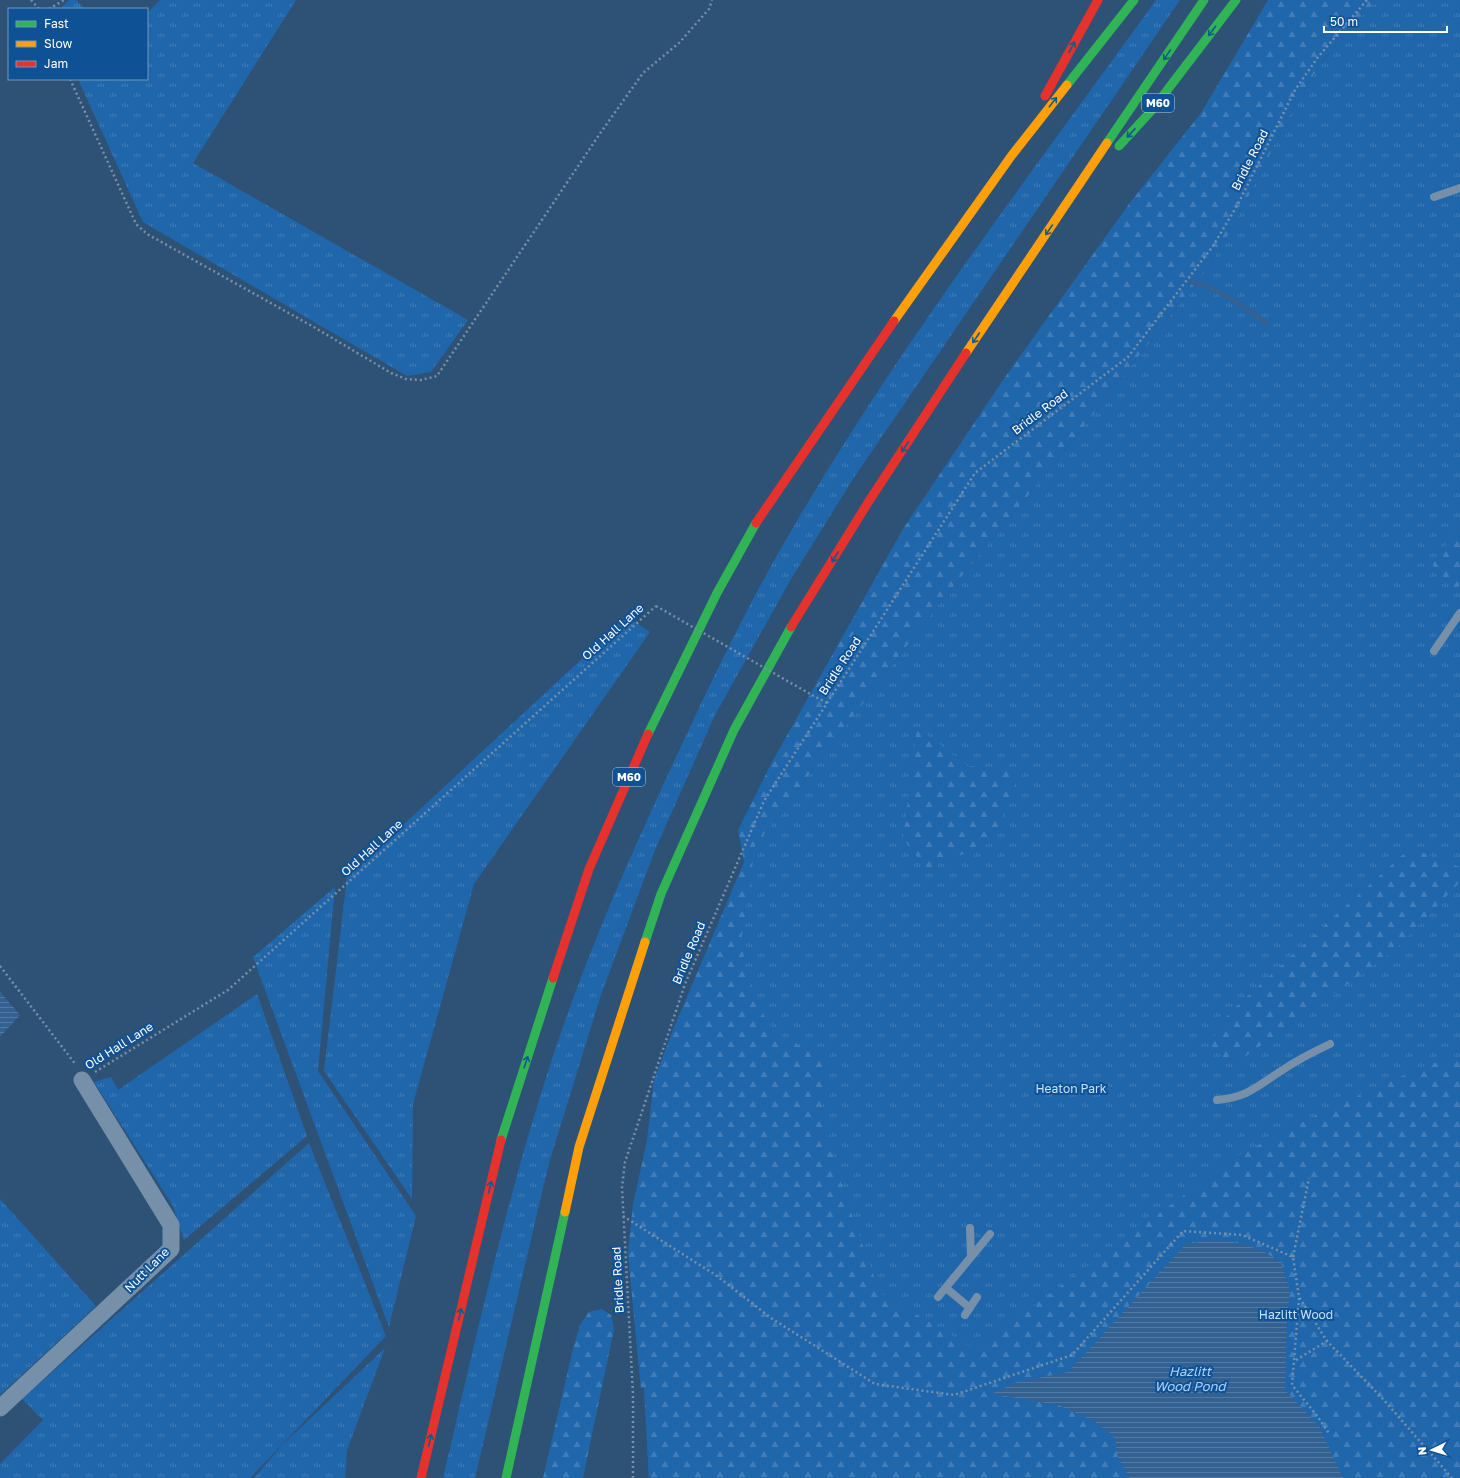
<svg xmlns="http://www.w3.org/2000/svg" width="1460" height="1478" viewBox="0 0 1460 1478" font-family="'Golos Text',sans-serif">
	<defs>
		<pattern id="grass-tufts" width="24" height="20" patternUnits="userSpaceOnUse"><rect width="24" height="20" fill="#2066ab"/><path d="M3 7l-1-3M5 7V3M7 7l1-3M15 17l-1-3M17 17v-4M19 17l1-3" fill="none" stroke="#417db8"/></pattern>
		<pattern id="forest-firs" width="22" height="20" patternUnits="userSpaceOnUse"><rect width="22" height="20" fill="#2066ab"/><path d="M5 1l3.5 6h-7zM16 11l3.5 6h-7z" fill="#417db8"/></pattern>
		<pattern id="water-rules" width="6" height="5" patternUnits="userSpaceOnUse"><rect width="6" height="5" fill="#336192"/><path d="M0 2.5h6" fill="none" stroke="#5279a2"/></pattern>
	</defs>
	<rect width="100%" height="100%" fill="#2e5276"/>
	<path fill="url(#grass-tufts)" d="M 69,0 L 76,0 L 85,9 L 60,9 Z
		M 160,0 L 296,0 L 193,163 L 468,320 L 431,372 L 407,376 L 143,222 L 78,79 L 147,79 L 147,13 Z
		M 1156,0 L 1180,0 L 853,479 L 791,579 L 715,715 L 655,850 L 601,995 L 549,1163 L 475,1478 L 443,1478 C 476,1337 507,1196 552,1059 C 583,964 623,872 665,781 C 700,705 735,630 776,557 C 887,361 1025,182 1156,0 Z
		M 1377,0 L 1460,0 L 1460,1478 L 649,1478 L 644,1388 L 641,1388 L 628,1254 L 633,1205 L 647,1141 L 654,1081 L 673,1030 L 755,846 L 934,610 L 1067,448 L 1202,275 C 1248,210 1274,132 1319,67 C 1336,43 1357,22 1377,0 Z
		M 627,617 L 650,632 L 474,884 L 413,1104 L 412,1199 L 324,1071 L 347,877 Z
		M 335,887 L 318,1071 L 416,1216 L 389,1327 L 253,957 Z
		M 257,994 L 307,1136 L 184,1240 L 173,1206 L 94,1082 L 111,1077 L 118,1090 Z
		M 309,1143 L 386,1336 L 250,1478 L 0,1478 L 0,1464 L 43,1420 L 22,1399 Z
		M 0,1199 L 96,1306 L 0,1395 Z
		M 385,1348 L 347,1450 L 345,1478 L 254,1478 L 281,1446 Z"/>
	<path fill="url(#forest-firs)" d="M 1268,0 L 1377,0 C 1357,22 1336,43 1319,67 C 1274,132 1249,210 1202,275 L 1067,448 L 934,610 L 755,846 L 742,936 L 745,971 L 756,1003 L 774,1031 L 827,1062 L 822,1118 L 845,1196 L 880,1293 L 975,1349 L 1237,1156 L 1318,1114 L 1429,1064 L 1460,1058 L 1460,1478 L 649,1478 L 644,1388 L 641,1388 L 628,1254 L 633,1205 L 647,1141 L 654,1081 L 673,1030 L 744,862 L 738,830 L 772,762 L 903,529 L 1003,380 L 1129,204 L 1201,113 Z
		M 1460,528 L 1460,585 L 1454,591 L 1431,563 Z
		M 917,727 L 968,766 L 1020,771 L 992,842 L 927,869 L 903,839 Z
		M 1410,848 L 1460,867 L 1460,882 L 1394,951 L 1243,1058 L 1223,1058 L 1209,1044 L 1229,1013 Z
		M 602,1309 L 611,1315 L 614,1329 L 583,1478 L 543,1478 L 574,1345 L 580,1325 L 589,1312 Z"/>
	<path fill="url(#water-rules)" d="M 0,992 L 20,1015 L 0,1037 Z
		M 1212,1240 C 1243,1242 1254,1245 1281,1262 L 1290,1291 L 1287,1319 L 1285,1390 L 1319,1426 L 1343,1478 L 1130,1478 L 1118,1458 L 1114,1436 L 1092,1420 L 1058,1405 L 992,1394 L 1014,1383 L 1068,1372 L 1186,1244 Z"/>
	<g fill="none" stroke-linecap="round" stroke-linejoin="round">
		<path stroke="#336192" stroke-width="5" d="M 1191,282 C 1219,287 1245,308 1267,324"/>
		<path stroke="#7690a9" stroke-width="2.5" stroke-dasharray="2 3" stroke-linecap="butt" d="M 31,0 L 39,9
			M 49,9 L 64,0
			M 70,79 L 136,224 L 147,234 L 312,326 L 391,373 L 406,379 L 421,380 L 437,376 L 601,132 L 643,73 L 679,43 L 709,9 L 712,0
			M 812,695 L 827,703
			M 0,966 L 76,1065
			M 95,1072 L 228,990 L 656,606
			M 623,1216 L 717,1276 L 771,1318 L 875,1384 L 954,1395 L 1072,1355 L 1183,1231 L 1242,1235 L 1293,1257 L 1299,1297 L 1327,1341 L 1383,1399 L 1452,1478
			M 1293,1257 L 1309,1178
			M 1299,1298 L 1292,1385 L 1318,1417 L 1330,1435
			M 1296,1360 L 1327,1341
			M 633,1478 L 633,1395 L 622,1187 L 625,1162 L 685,984 L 764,801 L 975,473 L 1128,357 L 1213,246 L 1238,204 L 1295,90 L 1318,57 L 1367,0"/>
		<path stroke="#7690a9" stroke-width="8" d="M 1434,197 L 1460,188
			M 1434,651 L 1460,613
			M 1217,1100 C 1248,1097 1256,1087 1281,1071 C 1297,1060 1313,1052 1330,1044
			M 970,1228 L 971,1257
			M 946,1288 L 970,1308
			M 938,1297 L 990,1234
			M 965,1315 L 977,1297"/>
		<path stroke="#7690a9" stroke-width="17" d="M 0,1408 L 171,1249 L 171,1225 L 82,1080"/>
		<path stroke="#30b455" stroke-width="9" d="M 1067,85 L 1134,0
			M 1107,143 L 1204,0
			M 1119,146 L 1152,110 L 1236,0
			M 648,734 L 717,593 L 756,523
			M 645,942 L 661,894 L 734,730 L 791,627
			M 501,1140 L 553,978
			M 506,1478 L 565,1212"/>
		<path stroke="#ff9f0a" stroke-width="9" d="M 894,321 L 1012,155 L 1067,85
			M 966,353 L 1107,143
			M 565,1212 L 579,1147 L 645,942"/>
		<path stroke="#e5322d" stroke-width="9" d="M 1045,96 L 1098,0
			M 756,523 L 894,321
			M 791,627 L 869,501 L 966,353
			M 553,978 L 589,869 L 648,734
			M 421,1478 L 501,1140"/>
		<path stroke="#7690a9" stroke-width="2.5" stroke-dasharray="2 3" stroke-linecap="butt" d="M 656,606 L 812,695"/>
	</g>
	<defs><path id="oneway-shaft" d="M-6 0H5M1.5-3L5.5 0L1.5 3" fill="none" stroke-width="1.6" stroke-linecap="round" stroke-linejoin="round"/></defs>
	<g stroke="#125b8f">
		<use href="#oneway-shaft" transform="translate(1212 31) rotate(127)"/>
		<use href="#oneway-shaft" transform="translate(1072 47) rotate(-61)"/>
		<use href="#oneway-shaft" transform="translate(1167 55) rotate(124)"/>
		<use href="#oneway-shaft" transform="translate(1053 102) rotate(-52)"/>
		<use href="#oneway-shaft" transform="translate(1131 133) rotate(133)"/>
		<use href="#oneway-shaft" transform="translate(1049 230) rotate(124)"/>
		<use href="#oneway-shaft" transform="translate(976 338) rotate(124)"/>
		<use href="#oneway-shaft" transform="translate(905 447) rotate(123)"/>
		<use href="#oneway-shaft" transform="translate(835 557) rotate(121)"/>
		<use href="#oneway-shaft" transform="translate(526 1062) rotate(-72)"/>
		<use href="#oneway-shaft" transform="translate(490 1187) rotate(-77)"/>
		<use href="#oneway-shaft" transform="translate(460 1314) rotate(-77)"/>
		<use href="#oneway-shaft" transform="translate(430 1440) rotate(-77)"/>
	</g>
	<g text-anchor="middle" stroke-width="4" stroke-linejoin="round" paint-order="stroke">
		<g fill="#0f5195" stroke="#b7cbdf" stroke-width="1">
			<rect x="1142" y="94" width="32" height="18" rx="3"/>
			<rect x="613" y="768" width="32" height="18" rx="3"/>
		</g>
		<g font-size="11" font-weight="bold" fill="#fff">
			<text x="1158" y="107">M60</text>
			<text x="629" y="781">M60</text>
		</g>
		<g font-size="12" fill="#fff" stroke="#0f5195">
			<text transform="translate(1250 160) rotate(-63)" y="4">Bridle Road</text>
			<text transform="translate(1040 412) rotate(-37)" y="4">Bridle Road</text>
			<text transform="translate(613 632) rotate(-42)" y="4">Old Hall Lane</text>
			<text transform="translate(840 666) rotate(-57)" y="4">Bridle Road</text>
			<text transform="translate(372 848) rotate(-42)" y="4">Old Hall Lane</text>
			<text transform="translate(689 953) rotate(-67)" y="4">Bridle Road</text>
			<text transform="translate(119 1046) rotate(-32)" y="4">Old Hall Lane</text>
			<text transform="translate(147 1270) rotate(-45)" y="4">Nutt Lane</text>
			<text transform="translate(618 1280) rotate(-93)" y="4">Bridle Road</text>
		</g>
		<g font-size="12" fill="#c6e2fe" stroke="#0f5195">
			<text x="1071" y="1093">Heaton Park</text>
			<text x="1296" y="1319">Hazlitt Wood</text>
		</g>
		<g font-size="13" font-style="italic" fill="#aad3fb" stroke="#0f5195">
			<text x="1190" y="1376">Hazlitt<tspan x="1190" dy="15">Wood Pond</tspan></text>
		</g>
	</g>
	<rect x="8" y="8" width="140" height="72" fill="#0f5195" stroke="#6f97bf"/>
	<rect x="16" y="21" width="20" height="6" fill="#30b455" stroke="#6f97bf"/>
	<text x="44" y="28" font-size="12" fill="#ffffff">Fast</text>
	<rect x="16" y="41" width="20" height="6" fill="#ff9f0a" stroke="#6f97bf"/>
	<text x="44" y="48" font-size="12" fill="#ffffff">Slow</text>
	<rect x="16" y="61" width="20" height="6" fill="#e5322d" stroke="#6f97bf"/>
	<text x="44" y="68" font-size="12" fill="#ffffff">Jam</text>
	<g transform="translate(1432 1450) rotate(265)" stroke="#0f5195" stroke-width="3" paint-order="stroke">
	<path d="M0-3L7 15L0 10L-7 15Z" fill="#ffffff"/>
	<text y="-6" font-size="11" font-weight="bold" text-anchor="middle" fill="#ffffff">N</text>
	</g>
	<path d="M1324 26v6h123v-6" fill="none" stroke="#ffffff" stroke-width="2"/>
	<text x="1330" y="26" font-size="12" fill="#ffffff" stroke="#0f5195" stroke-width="3" paint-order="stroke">50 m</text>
</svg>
